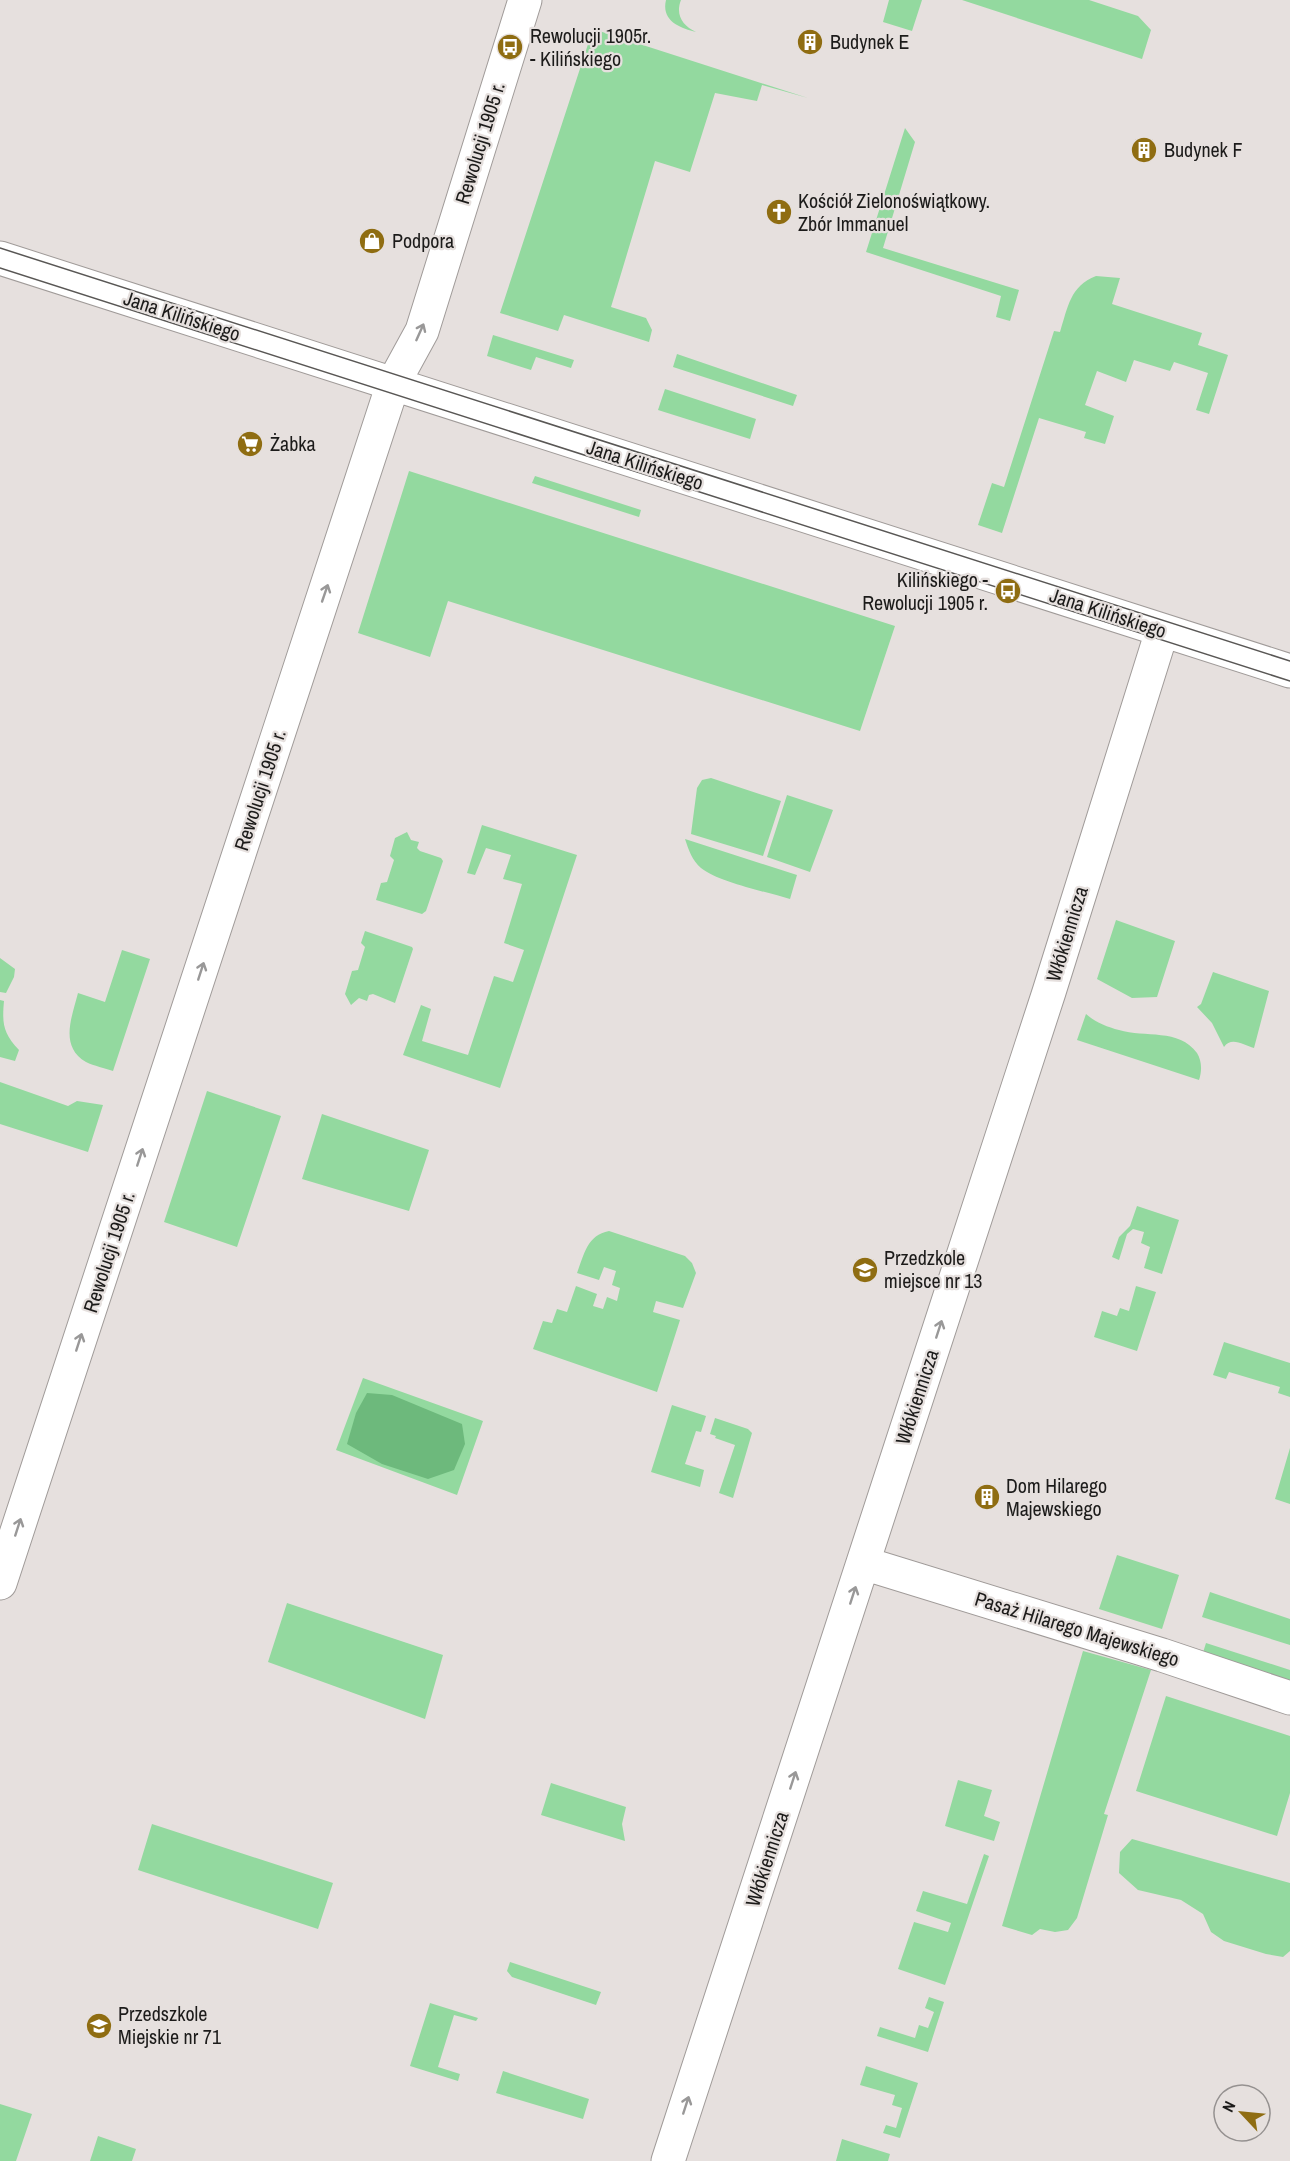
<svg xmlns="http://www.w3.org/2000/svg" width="1290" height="2161" viewBox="0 0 1290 2161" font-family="'Archivo Narrow',sans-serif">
	<rect width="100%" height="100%" fill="#e6e0de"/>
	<path fill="#93d99f" d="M 666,0 L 681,0 C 675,15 683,26 696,32 C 680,28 661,21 666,0 Z
		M 889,0 L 922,0 L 912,31 L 883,22 Z
		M 962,0 L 1089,0 L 1138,16 L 1151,30 L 1142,59 Z
		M 593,29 L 808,98 L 762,85 L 757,101 L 715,93 L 690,172 L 655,161 L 611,307 L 646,318 L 652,330 L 649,342 L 564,315 L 558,331 L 500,313 Z
		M 905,128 L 915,142 L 883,248 L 1019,290 L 1010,321 L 996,317 L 1001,296 L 866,252 Z
		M 1096,276 L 1120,278 L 1112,304 L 1202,333 L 1198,345 L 1228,355 L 1209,414 L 1196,410 L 1208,373 L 1174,362 L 1170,371 L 1134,360 L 1126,382 L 1097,371 L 1085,405 L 1114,416 L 1105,444 L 1084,438 L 1086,432 L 1039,418 L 1002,533 L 978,525 L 992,483 L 1004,487 L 1054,331 L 1060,332 C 1068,307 1070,286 1096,276 Z
		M 493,335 L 574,360 L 571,368 L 536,357 L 531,370 L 487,356 Z
		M 677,354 L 797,395 L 793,406 L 673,367 Z
		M 665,389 L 756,419 L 750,439 L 658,410 Z
		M 409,471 L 895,626 L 860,731 L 448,601 L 430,657 L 358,633 Z
		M 535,476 L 641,510 L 639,517 L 532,483 Z
		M 711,778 L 781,801 L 763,856 L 691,834 L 697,788 L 702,780 Z
		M 787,795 L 833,810 L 810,872 L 767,857 Z
		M 482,825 L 577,855 L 500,1088 L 403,1055 L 421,1005 L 431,1009 L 422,1041 L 468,1055 L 494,976 L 513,982 L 524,950 L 504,943 L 522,884 L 503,879 L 511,855 L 486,848 L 475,875 L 467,873 Z
		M 407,832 L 411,840 L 419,842 L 417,848 L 420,851 L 441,858 L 443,861 L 426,911 L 422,914 L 376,900 L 381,883 L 387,882 L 394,860 L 390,856 L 395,838 Z
		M 685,839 L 797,875 L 790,899 C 767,892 718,882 701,868 C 692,860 689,851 685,839 Z
		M 1116,920 L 1175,941 L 1157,997 L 1132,998 L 1097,979 Z
		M 365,931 L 412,947 L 413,949 L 395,1003 L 373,994 L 369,995 L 367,1001 L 359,998 L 351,1005 L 345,994 L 352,971 L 358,970 L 365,947 L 361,943 Z
		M 122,950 L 150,959 L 113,1071 C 105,1068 94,1066 86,1062 C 59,1046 72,1017 78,993 L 105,1002 Z
		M 0,958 L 15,969 L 14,977 L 6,993 L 0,992 Z
		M 1213,972 L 1269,991 L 1254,1048 C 1244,1045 1231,1036 1224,1047 L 1212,1023 L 1197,1007 L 1201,1004 Z
		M 0,1000 L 4,1001 C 2,1024 3,1033 19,1050 L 15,1061 L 0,1057 Z
		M 1086,1014 C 1095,1022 1107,1027 1119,1030 C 1145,1038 1179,1028 1197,1053 C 1202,1061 1202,1071 1199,1080 L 1077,1040 Z
		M 0,1082 L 68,1106 L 77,1101 L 103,1105 L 88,1152 L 0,1124 Z
		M 207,1091 L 281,1116 L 237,1247 L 164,1222 Z
		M 322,1114 L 429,1150 L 409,1211 L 302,1179 Z
		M 1137,1206 L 1179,1220 L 1162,1274 L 1144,1268 L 1150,1247 L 1141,1243 L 1144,1232 L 1133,1229 L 1127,1234 L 1119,1260 L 1112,1257 L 1119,1237 L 1130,1226 Z
		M 609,1231 L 685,1256 L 692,1263 L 696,1273 L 683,1308 L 656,1301 L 653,1312 L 680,1320 L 657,1392 L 533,1349 L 543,1321 L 552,1323 L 557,1309 L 567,1312 L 576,1286 L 597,1294 L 593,1306 L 603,1309 L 607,1297 L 617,1301 L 620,1288 L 612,1285 L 616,1271 L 604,1267 L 599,1280 L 577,1273 C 584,1255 587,1235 609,1231 Z
		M 1136,1286 L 1156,1292 L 1137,1351 L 1094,1337 L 1102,1311 L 1117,1316 L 1120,1308 L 1129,1311 Z
		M 1224,1342 L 1290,1363 L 1290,1397 L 1278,1393 L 1280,1387 L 1229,1372 L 1226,1379 L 1213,1375 Z
		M 363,1378 L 483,1421 L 457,1495 L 336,1450 Z
		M 672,1405 L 706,1416 L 701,1432 L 696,1431 L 685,1464 L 704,1470 L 700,1487 L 651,1472 Z
		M 715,1418 L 748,1429 L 752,1433 L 733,1498 L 719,1493 L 735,1445 L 715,1438 L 716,1436 L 710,1434 Z
		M 1290,1448 L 1290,1504 L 1275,1499 Z
		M 1117,1555 L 1179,1575 L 1162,1629 L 1099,1609 Z
		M 1210,1592 L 1290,1619 L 1290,1645 L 1202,1617 Z
		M 287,1603 L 443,1655 L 425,1719 L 268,1662 Z
		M 1206,1643 L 1290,1670 L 1290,1691 L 1200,1662 Z
		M 1083,1651 L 1151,1670 L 1104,1814 L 1108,1815 L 1077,1918 L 1068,1930 L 1055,1932 L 1040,1929 L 1032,1935 L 1002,1926 Z
		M 1166,1696 L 1290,1736 L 1290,1793 L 1277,1836 L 1136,1791 Z
		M 958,1780 L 992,1790 L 984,1816 L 1000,1822 L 994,1841 L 945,1826 Z
		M 551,1783 L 626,1807 L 622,1824 L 625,1841 L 541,1815 Z
		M 152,1824 L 333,1883 L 318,1929 L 138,1870 Z
		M 1132,1839 L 1290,1883 L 1290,1951 L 1283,1957 L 1266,1954 L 1224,1941 L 1211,1932 L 1203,1914 L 1181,1900 L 1138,1890 L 1119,1873 L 1120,1852 Z
		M 984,1854 L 989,1856 L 945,1985 L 898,1969 L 914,1922 L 948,1932 L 951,1923 L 916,1911 L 923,1891 L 967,1904 Z
		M 510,1962 L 601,1992 L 596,2005 L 512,1977 L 507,1971 Z
		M 929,1997 L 944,2002 L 928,2052 L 877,2036 L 880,2027 L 915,2038 L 919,2025 L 928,2028 L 934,2012 L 925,2008 Z
		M 430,2003 L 478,2018 L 476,2021 L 454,2015 L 438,2067 L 460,2074 L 458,2081 L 410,2066 Z
		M 866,2066 L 918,2083 L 900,2138 L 883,2133 L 886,2125 L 896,2128 L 902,2108 L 892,2105 L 895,2095 L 860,2085 Z
		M 503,2071 L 589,2099 L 583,2119 L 496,2093 Z
		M 0,2104 L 32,2114 L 16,2161 L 0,2161 Z
		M 98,2136 L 136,2149 L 132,2161 L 90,2161 Z
		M 842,2139 L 890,2154 L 888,2161 L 836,2161 Z"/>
	<path fill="#6db97c" d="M 367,1393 L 392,1395 L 462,1424 L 465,1444 L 454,1470 L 428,1479 L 382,1464 L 347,1444 L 356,1413 Z"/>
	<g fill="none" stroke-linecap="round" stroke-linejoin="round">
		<g stroke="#a09b99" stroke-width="35">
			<path id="minor" d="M 0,258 L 1290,671
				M 863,1563 L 1162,1655 L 1290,1698
				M 0,1583 L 393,384 L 422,331 L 525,0
				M 668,2161 L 1049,992 L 1162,631"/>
		</g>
		<use href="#minor" stroke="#fff" stroke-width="33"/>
		<path stroke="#595755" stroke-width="1.5" d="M 0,248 L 1290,661
			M 0,268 L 1290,681"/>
	</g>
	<defs><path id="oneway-shaft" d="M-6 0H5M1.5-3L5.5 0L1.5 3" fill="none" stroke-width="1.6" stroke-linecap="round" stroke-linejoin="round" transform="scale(1.5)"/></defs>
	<g stroke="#999898">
		<use href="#oneway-shaft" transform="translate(420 332) rotate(-66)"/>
		<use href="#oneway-shaft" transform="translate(325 593) rotate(-71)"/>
		<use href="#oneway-shaft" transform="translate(201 971) rotate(-72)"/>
		<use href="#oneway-shaft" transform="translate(140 1157) rotate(-72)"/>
		<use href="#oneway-shaft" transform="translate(939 1329) rotate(-72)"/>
		<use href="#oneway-shaft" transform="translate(79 1342) rotate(-72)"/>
		<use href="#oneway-shaft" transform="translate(18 1527) rotate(-72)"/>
		<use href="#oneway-shaft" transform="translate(853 1595) rotate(-72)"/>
		<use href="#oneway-shaft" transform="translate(793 1780) rotate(-72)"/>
		<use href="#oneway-shaft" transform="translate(686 2105) rotate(-72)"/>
	</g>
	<defs>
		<g id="building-disc" transform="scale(1.35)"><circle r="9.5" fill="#8f6d12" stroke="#e6e0de"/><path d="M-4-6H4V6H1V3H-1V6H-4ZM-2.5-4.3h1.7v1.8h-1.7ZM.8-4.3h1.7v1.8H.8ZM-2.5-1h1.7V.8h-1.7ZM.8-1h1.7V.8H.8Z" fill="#fff"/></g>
		<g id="bus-disc" transform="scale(1.35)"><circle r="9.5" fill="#8f6d12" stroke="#e6e0de"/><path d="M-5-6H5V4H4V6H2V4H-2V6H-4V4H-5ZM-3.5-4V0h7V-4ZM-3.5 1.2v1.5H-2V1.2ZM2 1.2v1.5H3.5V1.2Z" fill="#fff"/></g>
		<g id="church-disc" transform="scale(1.35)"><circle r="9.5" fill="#8f6d12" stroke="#e6e0de"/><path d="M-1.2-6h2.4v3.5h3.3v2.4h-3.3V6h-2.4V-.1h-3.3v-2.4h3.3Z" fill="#fff"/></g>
		<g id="shop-disc" transform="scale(1.35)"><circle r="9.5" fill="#8f6d12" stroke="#e6e0de"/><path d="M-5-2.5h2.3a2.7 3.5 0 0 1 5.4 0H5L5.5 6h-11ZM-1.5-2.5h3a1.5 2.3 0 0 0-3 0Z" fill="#fff"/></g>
		<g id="supermarket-disc" transform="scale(1.35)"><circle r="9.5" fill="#8f6d12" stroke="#e6e0de"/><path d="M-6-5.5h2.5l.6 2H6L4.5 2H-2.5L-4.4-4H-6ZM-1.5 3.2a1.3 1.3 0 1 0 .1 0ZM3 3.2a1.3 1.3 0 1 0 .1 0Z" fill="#fff"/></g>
		<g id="school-disc" transform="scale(1.35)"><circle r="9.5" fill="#8f6d12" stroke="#e6e0de"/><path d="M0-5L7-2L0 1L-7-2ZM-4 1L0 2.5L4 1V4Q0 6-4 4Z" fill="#fff"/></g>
	</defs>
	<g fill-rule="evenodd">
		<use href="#building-disc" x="810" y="42"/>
		<use href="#bus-disc" x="510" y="47"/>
		<use href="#building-disc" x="1144" y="150"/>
		<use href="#church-disc" x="779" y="212"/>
		<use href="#shop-disc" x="372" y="241"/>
		<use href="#supermarket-disc" x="250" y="444"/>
		<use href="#bus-disc" x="1008" y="591"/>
		<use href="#school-disc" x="865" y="1270"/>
		<use href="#building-disc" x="987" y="1497"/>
		<use href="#school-disc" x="99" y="2026"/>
	</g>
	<g text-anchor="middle" stroke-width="4.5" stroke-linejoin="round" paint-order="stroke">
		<g font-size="20" fill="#1c1b1a" stroke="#e6e0de" text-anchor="start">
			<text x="530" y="43">Rewolucji 1905r.<tspan x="530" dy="23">- Kilińskiego</tspan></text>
			<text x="830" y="49">Budynek E</text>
			<text x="1164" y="157">Budynek F</text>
			<text x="798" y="208">Kościół Zielonoświątkowy.<tspan x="798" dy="23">Zbór Immanuel</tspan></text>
			<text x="392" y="248">Podpora</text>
			<text x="270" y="451">Żabka</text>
			<text x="988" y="587" text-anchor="end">Kilińskiego -<tspan x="988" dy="23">Rewolucji 1905 r.</tspan></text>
			<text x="884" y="1265">Przedzkole<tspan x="884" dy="23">miejsce nr 13</tspan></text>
			<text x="1006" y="1493">Dom Hilarego<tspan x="1006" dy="23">Majewskiego</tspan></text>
			<text x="118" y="2021">Przedszkole<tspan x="118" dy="23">Miejskie nr 71</tspan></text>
		</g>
		<g font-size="20" fill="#1c1b1a" stroke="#e6e0de">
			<text transform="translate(480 143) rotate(-73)" y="7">Rewolucji 1905 r.</text>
			<text transform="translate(182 316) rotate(18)" y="7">Jana Kilińskiego</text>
			<text transform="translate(645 465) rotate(18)" y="7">Jana Kilińskiego</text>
			<text transform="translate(1108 613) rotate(18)" y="7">Jana Kilińskiego</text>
			<text transform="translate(260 790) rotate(-72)" y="7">Rewolucji 1905 r.</text>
			<text transform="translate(1067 934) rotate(-73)" y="7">Włókiennicza</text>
			<text transform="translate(109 1252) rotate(-72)" y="7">Rewolucji 1905 r.</text>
			<text transform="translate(917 1397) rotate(-72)" y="7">Włókiennicza</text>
			<text transform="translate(1077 1629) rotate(17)" y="7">Pasaż Hilarego Majewskiego</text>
			<text transform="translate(767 1859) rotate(-72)" y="7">Włókiennicza</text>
		</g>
	</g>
	<g transform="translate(1242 2113) rotate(296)"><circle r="28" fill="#e6e0de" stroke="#959190" stroke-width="1.5"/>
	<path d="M0-4.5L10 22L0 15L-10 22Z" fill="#8f6d12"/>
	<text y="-9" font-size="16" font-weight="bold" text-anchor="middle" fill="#1c1b1a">N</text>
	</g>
</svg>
